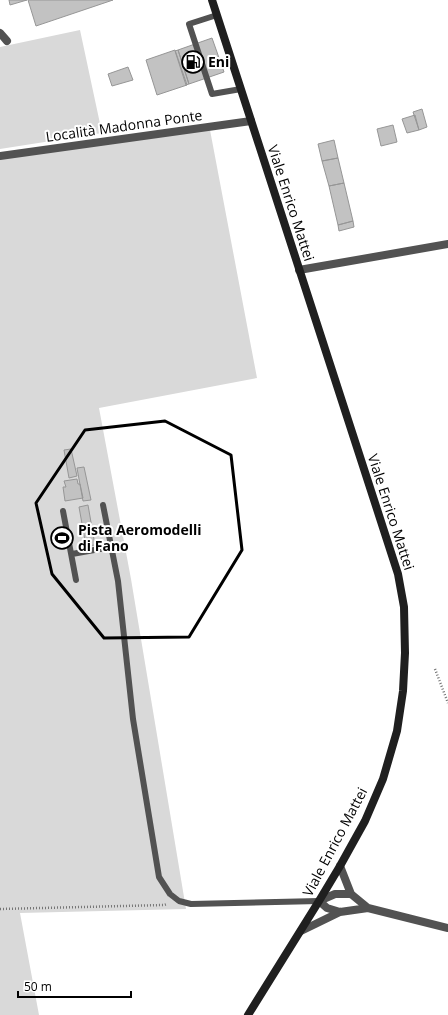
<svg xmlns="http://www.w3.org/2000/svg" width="448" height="1015" viewBox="0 0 448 1015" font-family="'Open Sans',sans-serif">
	<rect width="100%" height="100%" fill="#fff"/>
	<path fill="#d9d9d9" d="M 80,30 L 102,133 L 0,149 L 0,47 Z
		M 210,130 L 257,378 L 99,408 L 131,579 L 186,909 L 20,913 L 39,1015 L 0,1015 L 0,159 Z"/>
	<path fill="#c2c2c2" stroke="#969696" d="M 9,0 L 27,0 L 10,5 Z
		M 28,0 L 113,0 L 36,26 Z
		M 212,38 L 224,72 L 189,84 L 178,50 Z
		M 175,50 L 187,85 L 157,95 L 146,60 Z
		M 178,50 L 189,84 L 186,85 L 175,51 Z
		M 128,67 L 133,80 L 112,86 L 108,74 Z
		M 422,109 L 427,127 L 419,130 L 413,112 Z
		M 415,115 L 419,130 L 407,133 L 402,119 Z
		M 393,125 L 397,142 L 381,146 L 377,129 Z
		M 334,140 L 338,158 L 322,161 L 318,144 Z
		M 338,158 L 344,183 L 329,186 L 322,161 Z
		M 344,183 L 353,221 L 338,225 L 329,186 Z
		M 353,221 L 354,227 L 339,231 L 338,225 Z
		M 71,449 L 77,476 L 69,478 L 64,450 Z
		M 84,467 L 91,500 L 83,501 L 77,468 Z
		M 77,479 L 78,484 L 80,484 L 83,498 L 65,501 L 63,487 L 66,487 L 64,481 Z
		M 88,505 L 95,545 L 86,546 L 79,507 Z"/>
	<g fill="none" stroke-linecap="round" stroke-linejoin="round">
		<path stroke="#747474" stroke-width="2.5" stroke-dasharray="1 2" stroke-linecap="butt" d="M 435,669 L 448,703
			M 0,909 L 164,905 L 167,904"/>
		<path stroke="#525252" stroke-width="6" d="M 217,15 L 189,24 L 212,94 L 241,89
			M 103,505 L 118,581 L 133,719 L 159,877 L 170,894 L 179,901 L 191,904 L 319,901
			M 63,511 L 76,580
			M 72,554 L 111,547"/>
		<path stroke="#525252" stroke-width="8" d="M 0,33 L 7,41
			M 0,156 L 251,121
			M 299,270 L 448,244
			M 340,866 L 351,894
			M 368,908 L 351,894 L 335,894 L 319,901 L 327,908 L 340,912 L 368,908 L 448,928
			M 301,931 L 340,912"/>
		<path stroke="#1f1f1f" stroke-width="8" d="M 212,0 L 398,574 L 404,607 L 405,653 L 403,691 L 397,731 L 383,779 L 365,821 L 340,866 L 319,901 L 248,1015"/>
	</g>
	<path fill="none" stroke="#000" stroke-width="3" stroke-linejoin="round" d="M 165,421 L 231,455 L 242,550 L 189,637 L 104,638 L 52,574 L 36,503 L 85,430 Z"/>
	<defs>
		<g id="fuel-ring" transform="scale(1.15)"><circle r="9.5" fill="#fff" stroke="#000" stroke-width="1.5"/><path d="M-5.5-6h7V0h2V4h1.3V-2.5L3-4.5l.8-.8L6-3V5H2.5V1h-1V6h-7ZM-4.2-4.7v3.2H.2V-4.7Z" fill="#000"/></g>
		<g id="stadium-ring" transform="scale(1.15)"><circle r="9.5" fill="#fff" stroke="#000" stroke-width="1.5"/><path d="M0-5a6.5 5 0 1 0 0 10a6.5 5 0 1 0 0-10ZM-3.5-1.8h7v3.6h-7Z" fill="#000"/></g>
	</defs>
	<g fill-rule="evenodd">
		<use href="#fuel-ring" x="193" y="62"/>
		<use href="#stadium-ring" x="62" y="538"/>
	</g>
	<g text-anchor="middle" stroke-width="4" stroke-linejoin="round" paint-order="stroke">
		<g font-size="14" font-weight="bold" fill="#000" stroke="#fff" text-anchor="start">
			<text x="208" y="67">Eni</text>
			<text x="78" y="535">Pista Aeromodelli<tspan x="78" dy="16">di Fano</tspan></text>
		</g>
		<g font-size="14" fill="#000" stroke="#fff">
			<text transform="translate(124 126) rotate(-8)" y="5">Località Madonna Ponte</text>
			<text transform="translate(291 203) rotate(72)" y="5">Viale Enrico Mattei</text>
			<text transform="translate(391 512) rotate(72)" y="5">Viale Enrico Mattei</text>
			<text transform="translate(335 842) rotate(-62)" y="5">Viale Enrico Mattei</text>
		</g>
	</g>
	<path d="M18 991v6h113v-6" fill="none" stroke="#000000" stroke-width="2"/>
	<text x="24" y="991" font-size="12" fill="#000000" stroke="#ffffff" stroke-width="3" paint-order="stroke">50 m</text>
</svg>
